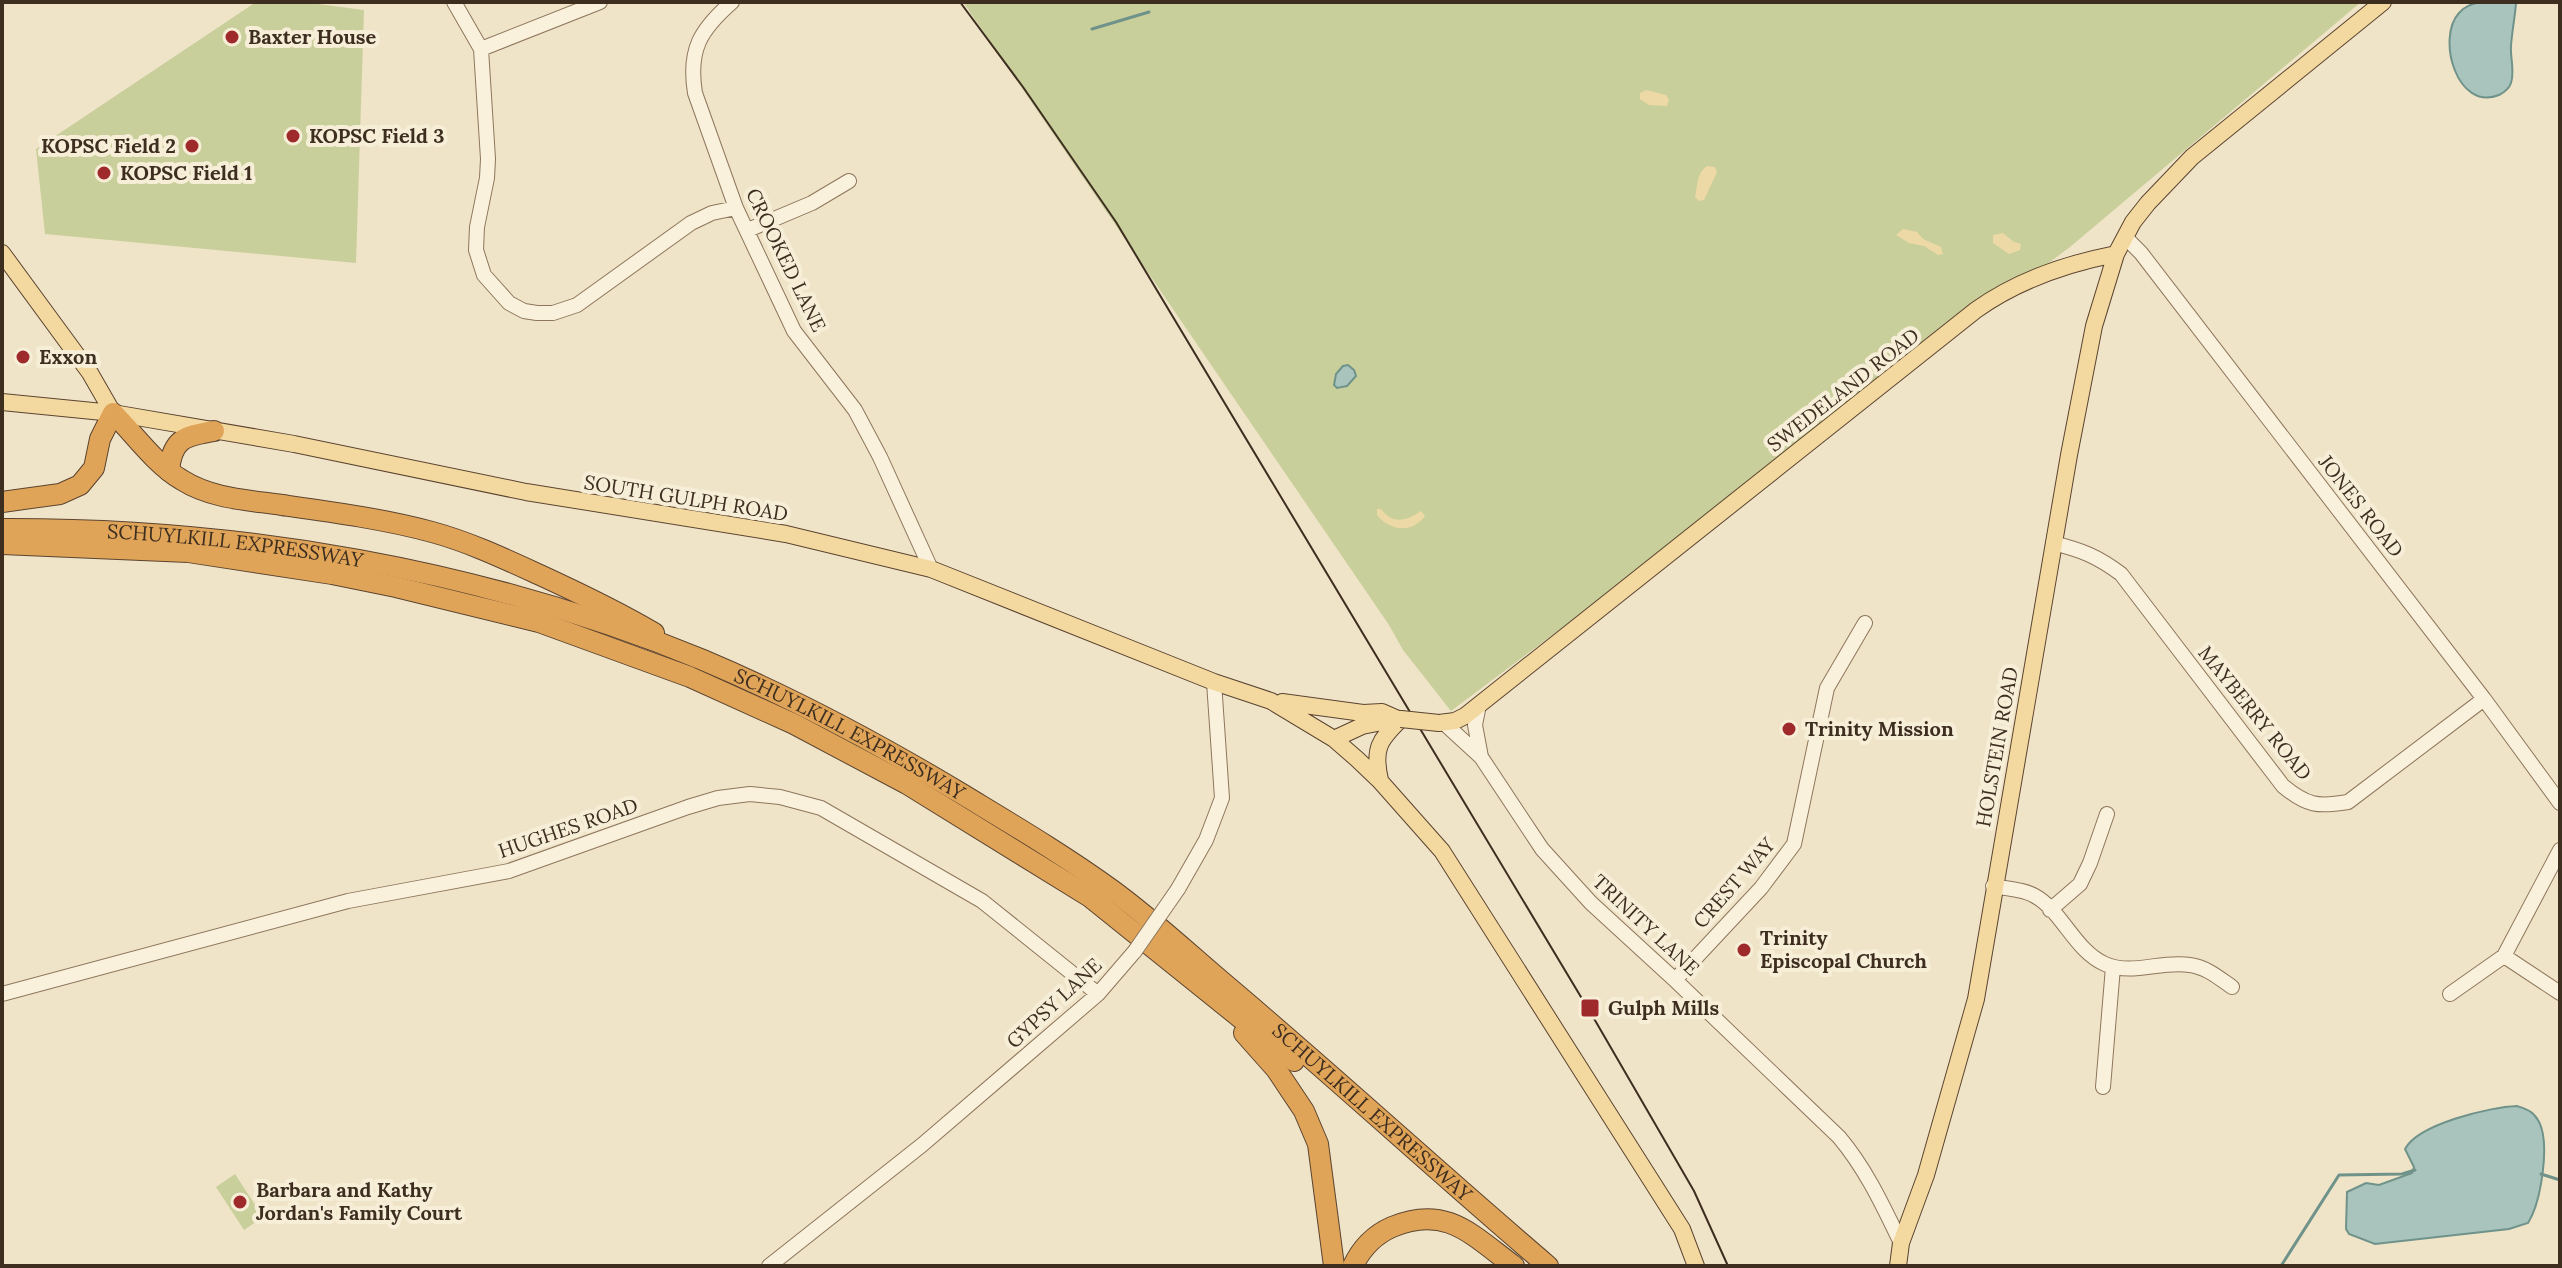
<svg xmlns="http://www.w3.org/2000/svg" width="2562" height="1268" viewBox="0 0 2562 1268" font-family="Lora,serif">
	<rect width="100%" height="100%" fill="#f0e4c8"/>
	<path fill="#c9cf9b" d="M 256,2 L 303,2 L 364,10 L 356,263 L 45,234 L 36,149 Z
		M 963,2 L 2361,2 L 2070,247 L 1451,711 L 1403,650 L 1389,625 Z
		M 235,1174 L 263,1217 L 244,1230 L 216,1187 Z"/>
	<path fill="#ecd9a5" d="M 1646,90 L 1666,95 L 1669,100 L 1667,106 L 1649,105 L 1640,99 L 1640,93 Z
		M 1707,166 L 1715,167 L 1717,172 L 1704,200 L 1699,201 L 1695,197 C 1698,185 1696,174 1707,166 Z
		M 1903,229 L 1917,232 L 1923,239 L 1941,247 L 1943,254 L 1938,255 L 1924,246 L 1909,243 L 1896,235 Z
		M 2003,233 L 2014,242 L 2021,244 L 2020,250 L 2009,254 L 1993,243 L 1993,235 Z
		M 1377,509 L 1381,509 C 1393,525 1407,521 1421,511 L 1425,516 C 1412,534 1390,531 1377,515 Z"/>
	<path fill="#a9c4bc" stroke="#6f938a" stroke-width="2" d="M 2480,2 L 2516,3 C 2515,17 2512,31 2511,46 C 2510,57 2515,71 2511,83 C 2509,89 2505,92 2499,95 C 2457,112 2436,38 2459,13 C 2465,6 2472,4 2480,2 Z
		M 1348,365 L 1354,370 L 1356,376 L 1347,386 L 1337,388 L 1334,385 L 1336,374 L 1343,366 Z
		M 2517,1106 C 2526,1109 2533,1111 2538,1120 C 2551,1142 2541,1202 2528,1223 L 2509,1229 L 2375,1244 L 2349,1234 L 2346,1229 L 2347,1192 L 2366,1183 L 2379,1185 L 2412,1173 L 2414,1167 L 2405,1149 C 2418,1124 2490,1107 2517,1106 Z"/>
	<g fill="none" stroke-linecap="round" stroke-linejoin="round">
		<path stroke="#6f938a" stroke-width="3" d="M 1092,29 L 1149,12
			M 2541,1174 L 2560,1180
			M 2281,1266 L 2339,1175 L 2402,1174 L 2415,1170"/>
		<g stroke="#8d765c" stroke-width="16">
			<path id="minor" d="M 454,2 L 481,49 L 488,159 L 487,178 L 477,227 L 476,250 L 484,275 L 509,303 L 524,311 L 537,313 L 553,313 L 577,305 L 691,223 L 712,213 L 736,208
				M 732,2 C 700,30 688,50 695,93 L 736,208 L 794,331 L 855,410 L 880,457 L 931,569
				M 481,49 L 600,2
				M 748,230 L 812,203 L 849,181
				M 2125,237 L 2141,253 L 2484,699 L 2560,803
				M 2053,543 C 2081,550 2097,556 2121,574 L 2283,786 C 2307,806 2318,807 2348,802 L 2484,699
				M 1479,705 L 1475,725 L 1481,757
				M 1444,723 L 1481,757 L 1542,849 L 1591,903 L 1675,980 L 1839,1137 C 1866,1169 1883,1206 1901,1243
				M 1993,886 C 2007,889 2023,889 2035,896 C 2062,911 2075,951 2105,964 C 2133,976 2161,960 2190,965 C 2206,967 2219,978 2232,987
				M 1178,889 L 1206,840 L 1222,798 L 1214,682
				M 2050,910 L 2080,884 L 2090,863 L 2107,814
				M 2504,956 L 2560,993
				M 1675,980 L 1761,888 L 1794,844 L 1827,688 L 1865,623
				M 2,994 L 348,901 L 509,871 L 688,807 L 718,798 L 750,794 L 780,797 L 821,808 L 982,901 L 1098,994
				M 2450,994 L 2504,956 L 2560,850
				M 2103,1087 L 2113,967
				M 769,1266 L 922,1145 L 1098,994 L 1135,951"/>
		</g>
		<g stroke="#5b4430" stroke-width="18">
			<path id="major" d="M 2,253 L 90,373 L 113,413
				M 2,402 L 113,413 L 294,444 L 526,492 L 786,534 L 931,569 L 1214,682 L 1271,701 L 1334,739 L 1357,759 L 1380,781 L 1442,851 L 1682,1229 L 1696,1266
				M 1282,702 L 1363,713 L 1382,712 L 1398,719
				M 1439,723 L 1455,721 L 1465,716 L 1976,310 C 2018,280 2065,264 2116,254
				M 1334,739 L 1362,726 L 1397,719
				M 1380,780 C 1373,749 1379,740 1401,719
				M 1898,1266 L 1901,1243 L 1926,1175 L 1976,999 L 2069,455 L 2094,326 L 2116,254 L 2133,222 L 2148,203 L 2192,157 L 2383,2"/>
		</g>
		<g stroke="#5b4430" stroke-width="22">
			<g id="highway">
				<path d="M 169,471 C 172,439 184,436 214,431"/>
				<path d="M 2,502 L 60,494 L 80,485 L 94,468 L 100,439 L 113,413 C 135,435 155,464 182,480 C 212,499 249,500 282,505 C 332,512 384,519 432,532 C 469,542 505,559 540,575 C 579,593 617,611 654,633"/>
				<path id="s1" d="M 2,529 C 241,528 482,569 703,660 C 793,698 879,744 962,794 C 1013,825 1064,855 1112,890 C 1152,919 1189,954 1227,986 C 1336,1078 1440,1174 1548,1266"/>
				<path d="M 2,544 L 188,552 L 332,574 L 396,587 L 539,622 L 690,677 L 794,724 L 907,784 L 1090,897 L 1294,1061"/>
				<path d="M 1244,1033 L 1276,1069 L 1304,1111 L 1318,1144 L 1334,1266"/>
				<path d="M 1353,1266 C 1361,1249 1374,1235 1392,1227 C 1446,1204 1472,1235 1514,1266"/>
			</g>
		</g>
		<use href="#minor" stroke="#faf1dc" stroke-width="14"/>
		<use href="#major" stroke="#f3d9a0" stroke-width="16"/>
		<use href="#highway" stroke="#e0a458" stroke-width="20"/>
		<path stroke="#3d2e20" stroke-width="2" d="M 960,2 L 1023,87 L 1116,222 L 1596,1022 L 1694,1191 L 1728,1266"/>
		<g stroke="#8d765c" stroke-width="16" stroke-linecap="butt">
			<path id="minor-bridge" d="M 1135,951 L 1178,889"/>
		</g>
		<g stroke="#5b4430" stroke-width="18" stroke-linecap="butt">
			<path id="major-bridge" d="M 1401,719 L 1439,723"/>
		</g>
		<use href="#minor-bridge" stroke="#faf1dc" stroke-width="14"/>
		<use href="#major-bridge" stroke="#f3d9a0" stroke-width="16"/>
	</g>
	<g fill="#9e2a2b" stroke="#f7eed8" stroke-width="3">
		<circle cx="232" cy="37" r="8"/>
		<circle cx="293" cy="136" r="8"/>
		<circle cx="192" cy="146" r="8"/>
		<circle cx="104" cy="173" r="8"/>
		<circle cx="23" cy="357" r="8"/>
		<circle cx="1789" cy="729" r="8"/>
		<circle cx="1744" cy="950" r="8"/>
		<rect x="1580" y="998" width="20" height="20" rx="4"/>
		<circle cx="240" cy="1202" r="8"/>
	</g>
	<g text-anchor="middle" stroke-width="8" stroke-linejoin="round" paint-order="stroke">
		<g font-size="20" font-weight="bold" fill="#3d2e20" stroke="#f7eed8" text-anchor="start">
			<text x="248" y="44">Baxter House</text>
			<text x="309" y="143">KOPSC Field 3</text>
			<text x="176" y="153" text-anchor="end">KOPSC Field 2</text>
			<text x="120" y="180">KOPSC Field 1</text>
			<text x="39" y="364">Exxon</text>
			<text x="1805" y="736">Trinity Mission</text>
			<text x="1760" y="945">Trinity<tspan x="1760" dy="23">Episcopal Church</tspan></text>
			<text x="1608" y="1015">Gulph Mills</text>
			<text x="256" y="1197">Barbara and Kathy<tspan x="256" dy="23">Jordan's Family Court</tspan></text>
		</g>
		<g font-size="20" fill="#3d2e20" stroke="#f7eed8">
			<text transform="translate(786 260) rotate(64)" y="7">CROOKED LANE</text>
			<text transform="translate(1843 390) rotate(-38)" y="7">SWEDELAND ROAD</text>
			<text transform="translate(686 498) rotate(9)" y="7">SOUTH GULPH ROAD</text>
			<text transform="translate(2361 506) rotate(52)" y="7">JONES ROAD</text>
			<text dy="7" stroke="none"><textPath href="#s1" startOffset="234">SCHUYLKILL EXPRESSWAY</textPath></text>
			<text transform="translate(2255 713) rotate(51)" y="7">MAYBERRY ROAD</text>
			<text dy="7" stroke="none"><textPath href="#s1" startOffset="882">SCHUYLKILL EXPRESSWAY</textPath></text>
			<text transform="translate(1997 747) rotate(-80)" y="7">HOLSTEIN ROAD</text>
			<text transform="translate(568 828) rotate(-19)" y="7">HUGHES ROAD</text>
			<text transform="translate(1734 883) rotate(-49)" y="7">CREST WAY</text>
			<text transform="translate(1646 925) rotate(43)" y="7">TRINITY LANE</text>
			<text transform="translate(1054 1003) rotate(-43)" y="7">GYPSY LANE</text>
			<text dy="7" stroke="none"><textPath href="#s1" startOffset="1530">SCHUYLKILL EXPRESSWAY</textPath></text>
		</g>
	</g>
	<rect width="2562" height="1268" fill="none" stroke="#3d2e20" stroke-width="8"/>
</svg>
